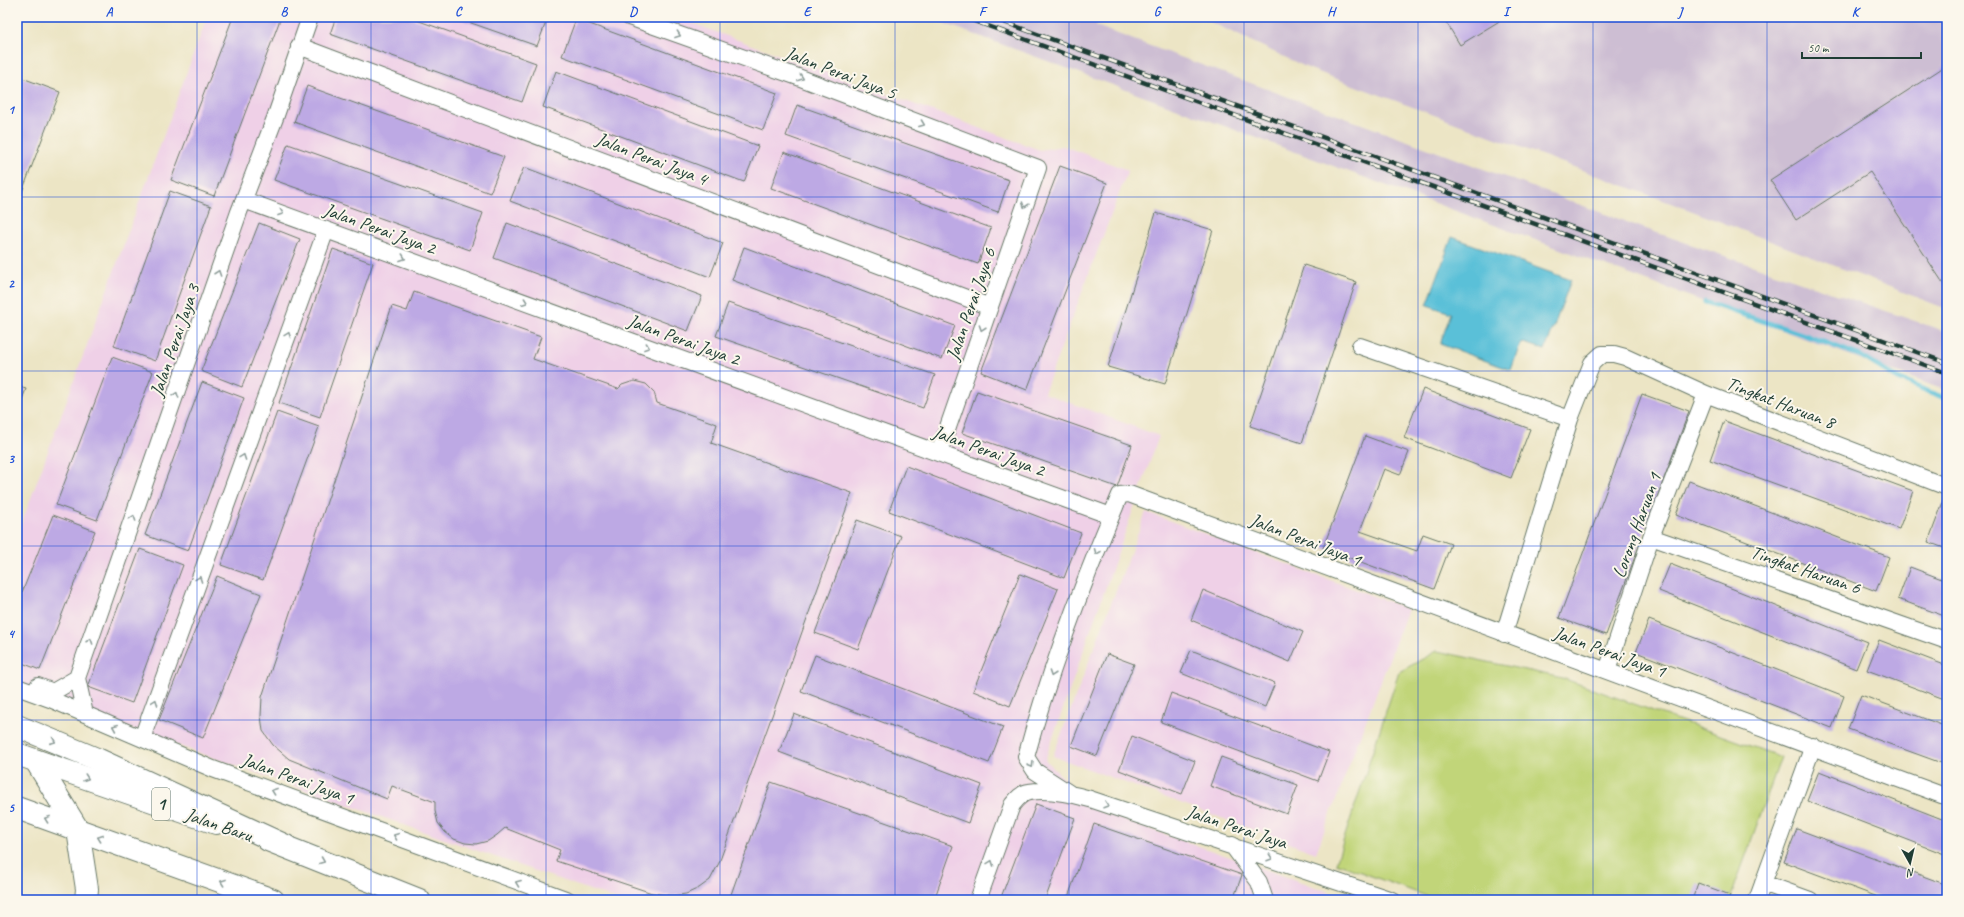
<svg xmlns="http://www.w3.org/2000/svg" width="1964" height="917" viewBox="0 0 1964 917" font-family="Caveat,sans-serif">
	<rect width="100%" height="100%" fill="#fbf7ec"/>
	<filter id="ink" filterUnits="userSpaceOnUse"><feTurbulence type="fractalNoise" baseFrequency=".025" numOctaves="2"/><feDisplacementMap in="SourceGraphic" scale="8" xChannelSelector="R" yChannelSelector="G"/><feConvolveMatrix kernelMatrix="1 2 1 2 8 2 1 2 1" color-interpolation-filters="sRGB"/></filter>
	<filter id="wash" filterUnits="userSpaceOnUse"><feTurbulence type="fractalNoise" baseFrequency=".012" numOctaves="4" result="noise"/><feDisplacementMap in="SourceGraphic" scale="16" xChannelSelector="R" yChannelSelector="G"/><feGaussianBlur stdDeviation="0.9" result="paint"/><feColorMatrix in="noise" values="0 0 0 0 0 0 0 0 0 0 0 0 0 0 0 0 0 1.4 0 .05"/><feComposite in="paint" operator="in"/></filter>
	<g filter="url(#wash)">
		<rect width="100%" height="100%" fill="#ece5c5"/>
		<path fill="#efd0e7" d="M 207,17 L 675,17 L 1040,150 L 1063,146 L 1128,170 L 1044,393 L 1159,436 L 1045,760 L 1096,810 L 1352,900 L 618,900 L 17,689 L 17,536 Z
			M 1146,512 L 1408,609 L 1316,853 L 1053,756 Z"/>
		<path fill="#cdbed3" d="M 927,17 L 1100,17 L 1096,26 L 1643,228 L 1947,332 L 1947,391 Z
			M 1200,17 L 1947,17 L 1947,309 L 1695,212 L 1310,69 Z"/>
		<path fill="#c1d579" stroke="#708956" d="M 1437,651 L 1562,678 L 1781,757 L 1730,900 L 1437,900 L 1336,863 L 1399,672 Z"/>
		<path fill="#5ac0d8" stroke="#3c7e86" d="M 1452,237 L 1571,280 L 1545,350 L 1521,342 L 1511,370 L 1440,344 L 1451,313 L 1427,305 Z"/>
		<g fill="none" stroke-linecap="round" stroke-linejoin="round">
			<path stroke="#5ac0d8" stroke-width="5" d="M 1705,302 L 1805,335 L 1861,356 L 1898,379 L 1947,399"/>
		</g>
		<g id="blocks">
			<path fill="#bda9e4" d="M 233,17 L 281,17 L 214,196 L 171,180 Z
				M 336,17 L 408,17 L 536,63 L 522,102 L 330,34 Z
				M 454,17 L 548,17 L 537,46 Z
				M 1443,17 L 1506,17 L 1460,45 Z
				M 576,19 L 777,93 L 763,130 L 562,56 Z
				M 1947,65 L 1947,289 L 1870,172 L 1796,220 L 1770,180 Z
				M 556,71 L 758,146 L 744,182 L 543,107 Z
				M 17,76 L 60,92 L 17,205 Z
				M 307,86 L 504,157 L 490,193 L 294,122 Z
				M 797,105 L 1009,180 L 998,212 L 786,136 Z
				M 288,144 L 483,213 L 470,250 L 274,180 Z
				M 784,152 L 991,228 L 978,264 L 771,188 Z
				M 1060,166 L 1107,183 L 1027,390 L 981,372 Z
				M 524,167 L 723,243 L 710,277 L 510,201 Z
				M 170,191 L 211,206 L 155,361 L 114,346 Z
				M 1156,213 L 1213,230 L 1165,384 L 1108,367 Z
				M 259,223 L 300,239 L 242,387 L 201,371 Z
				M 507,223 L 702,296 L 688,331 L 494,258 Z
				M 744,247 L 955,326 L 942,359 L 732,280 Z
				M 333,249 L 373,263 L 320,417 L 279,403 Z
				M 1304,265 L 1356,282 L 1302,443 L 1250,426 Z
				M 414,292 L 541,337 L 533,359 L 618,389 L 622,385 L 634,381 L 646,384 L 654,392 L 657,403 L 717,424 L 711,443 L 852,493 L 719,863 L 710,880 L 699,888 L 686,894 L 672,896 L 652,893 L 556,861 L 560,850 L 505,828 L 497,835 L 488,841 L 476,844 L 465,843 L 454,839 L 445,832 L 438,823 L 435,811 L 435,802 L 392,786 L 387,799 L 289,759 L 273,745 L 263,731 L 261,716 L 262,697 L 392,306 L 407,311 Z
				M 728,303 L 935,375 L 923,408 L 716,336 Z
				M 112,357 L 153,372 L 97,520 L 56,505 Z
				M 202,382 L 244,398 L 188,551 L 145,535 Z
				M 17,386 L 26,389 L 17,413 Z
				M 1423,389 L 1530,429 L 1511,478 L 1404,438 Z
				M 977,391 L 1132,445 L 1117,487 L 962,433 Z
				M 1642,394 L 1689,411 L 1606,635 L 1559,618 Z
				M 277,412 L 319,427 L 263,580 L 221,565 Z
				M 1724,421 L 1913,491 L 1899,529 L 1710,460 Z
				M 1365,436 L 1409,452 L 1400,475 L 1384,469 L 1360,531 L 1417,551 L 1423,534 L 1451,544 L 1434,589 L 1323,548 Z
				M 906,466 L 1081,533 L 1064,578 L 889,511 Z
				M 1689,481 L 1889,557 L 1876,591 L 1676,515 Z
				M 1943,502 L 1947,503 L 1947,549 L 1928,542 Z
				M 53,515 L 95,531 L 40,670 L 17,661 L 17,605 Z
				M 857,520 L 901,536 L 858,649 L 815,633 Z
				M 140,549 L 183,565 L 132,703 L 88,687 Z
				M 1670,564 L 1867,642 L 1856,669 L 1659,591 Z
				M 1910,567 L 1947,581 L 1947,617 L 1898,599 Z
				M 1020,574 L 1058,589 L 1010,706 L 973,691 Z
				M 217,576 L 261,594 L 203,738 L 159,720 Z
				M 1203,590 L 1303,632 L 1290,662 L 1191,620 Z
				M 1649,620 L 1844,696 L 1832,728 L 1636,652 Z
				M 1879,640 L 1947,666 L 1947,700 L 1867,670 Z
				M 1191,650 L 1275,683 L 1265,707 L 1181,673 Z
				M 1107,654 L 1134,664 L 1097,756 L 1071,746 Z
				M 815,655 L 1003,727 L 989,763 L 801,691 Z
				M 1171,693 L 1329,752 L 1318,781 L 1161,722 Z
				M 1861,695 L 1947,727 L 1947,765 L 1848,729 Z
				M 794,714 L 982,785 L 968,823 L 779,752 Z
				M 1132,736 L 1195,761 L 1182,794 L 1119,770 Z
				M 1221,757 L 1298,785 L 1287,814 L 1210,786 Z
				M 1819,771 L 1947,821 L 1947,855 L 1807,801 Z
				M 771,782 L 953,846 L 934,900 L 729,900 Z
				M 1036,804 L 1075,818 L 1045,900 L 1000,900 Z
				M 1094,824 L 1242,875 L 1233,900 L 1067,900 Z
				M 1797,829 L 1947,885 L 1947,900 L 1886,900 L 1784,862 Z
				M 1698,883 L 1730,895 L 1728,900 L 1692,900 Z"/>
		</g>
	</g>
	<g filter="url(#ink)">
		<use href="#blocks" fill-opacity="0" stroke="#677867" stroke-width="1"/>
		<g fill="none" stroke-linecap="round" stroke-linejoin="round">
			<g stroke="#677867" stroke-width="18">
				<path id="minor" d="M 629,17 L 798,77 L 1038,168 L 939,453
					M 299,46 L 990,307
					M 244,200 L 1111,516
					M 1360,346 L 1570,419
					M 1651,537 L 1947,641
					M 1504,634 L 1570,419 L 1592,363 L 1602,354 L 1614,354 L 1625,357 L 1706,394 L 1947,487
					M 1607,671 L 1651,537 L 1706,394
					M 38,686 L 53,692 L 77,678
					M 17,687 L 50,699 L 213,769 L 568,900
					M 85,714 L 77,678 L 239,212 L 275,118 L 310,17
					M 142,738 L 326,230
					M 1069,793 L 1035,771 L 1026,757 C 1050,668 1084,580 1120,495 L 1129,494 L 1947,797
					M 1232,845 L 1259,882 L 1265,900
					M 1763,883 L 1810,900
					M 978,900 L 1012,805 C 1016,800 1021,793 1029,792 C 1048,789 1072,794 1090,799 L 1392,900
					M 1757,900 L 1813,746"/>
			</g>
			<g stroke="#677867" stroke-width="24">
				<path id="trunk" d="M 17,754 L 216,823
					M 17,808 L 273,900
					M 268,840 L 419,900"/>
			</g>
			<g stroke="#677867" stroke-width="24">
				<path id="motorway" d="M 17,726 L 99,760 L 286,846
					M 36,761 L 78,830 L 87,889 L 86,900"/>
			</g>
			<use href="#minor" stroke="#fff" stroke-width="16"/>
			<use href="#trunk" stroke="#fff" stroke-width="22"/>
			<use href="#motorway" stroke="#fff" stroke-width="22"/>
			<g stroke="#1f3d34" stroke-width="4.5">
				<path id="rail" d="M 963,17 L 1947,373
					M 990,17 L 1947,363"/>
			</g>
			<use href="#rail" stroke="#fbf7ec" stroke-width="3" stroke-dasharray="9" stroke-linecap="butt"/>
		</g>
		<defs><path id="oneway-chevron" d="M-2-3.5L2.5 0L-2 3.5" fill="none" stroke-width="1.6" stroke-linecap="round" stroke-linejoin="round"/></defs>
		<g stroke="#8f9e9a">
			<use href="#oneway-chevron" transform="translate(678 35) rotate(20)"/>
			<use href="#oneway-chevron" transform="translate(801 78) rotate(20)"/>
			<use href="#oneway-chevron" transform="translate(922 124) rotate(21)"/>
			<use href="#oneway-chevron" transform="translate(1025 205) rotate(109)"/>
			<use href="#oneway-chevron" transform="translate(281 213) rotate(20)"/>
			<use href="#oneway-chevron" transform="translate(403 258) rotate(20)"/>
			<use href="#oneway-chevron" transform="translate(218 273) rotate(-71)"/>
			<use href="#oneway-chevron" transform="translate(525 302) rotate(20)"/>
			<use href="#oneway-chevron" transform="translate(982 328) rotate(109)"/>
			<use href="#oneway-chevron" transform="translate(288 335) rotate(-70)"/>
			<use href="#oneway-chevron" transform="translate(647 347) rotate(20)"/>
			<use href="#oneway-chevron" transform="translate(176 395) rotate(-71)"/>
			<use href="#oneway-chevron" transform="translate(243 457) rotate(-70)"/>
			<use href="#oneway-chevron" transform="translate(133 518) rotate(-71)"/>
			<use href="#oneway-chevron" transform="translate(1097 552) rotate(112)"/>
			<use href="#oneway-chevron" transform="translate(199 579) rotate(-70)"/>
			<use href="#oneway-chevron" transform="translate(90 641) rotate(-71)"/>
			<use href="#oneway-chevron" transform="translate(1052 674) rotate(109)"/>
			<use href="#oneway-chevron" transform="translate(155 702) rotate(-70)"/>
			<use href="#oneway-chevron" transform="translate(115 727) rotate(-157)"/>
			<use href="#oneway-chevron" transform="translate(53 741) rotate(22)"/>
			<use href="#oneway-chevron" transform="translate(1031 765) rotate(59)"/>
			<use href="#oneway-chevron" transform="translate(86 778) rotate(19)"/>
			<use href="#oneway-chevron" transform="translate(274 791) rotate(-160)"/>
			<use href="#oneway-chevron" transform="translate(1106 805) rotate(18)"/>
			<use href="#oneway-chevron" transform="translate(47 819) rotate(-160)"/>
			<use href="#oneway-chevron" transform="translate(396 836) rotate(-159)"/>
			<use href="#oneway-chevron" transform="translate(100 838) rotate(-160)"/>
			<use href="#oneway-chevron" transform="translate(1270 858) rotate(19)"/>
			<use href="#oneway-chevron" transform="translate(322 861) rotate(22)"/>
			<use href="#oneway-chevron" transform="translate(991 863) rotate(-70)"/>
			<use href="#oneway-chevron" transform="translate(223 882) rotate(-160)"/>
			<use href="#oneway-chevron" transform="translate(518 883) rotate(-159)"/>
		</g>
	</g>
	<path fill="none" stroke="#1d4ed8" stroke-width="1" stroke-opacity="0.55" d="M 197,17 L 197,900M 371,17 L 371,900M 546,17 L 546,900M 720,17 L 720,900M 895,17 L 895,900M 1069,17 L 1069,900M 1244,17 L 1244,900M 1418,17 L 1418,900M 1593,17 L 1593,900M 1767,17 L 1767,900M 17,197 L 1947,197M 17,371 L 1947,371M 17,546 L 1947,546M 17,720 L 1947,720"/>
	<g text-anchor="middle" stroke-width="4" stroke-linejoin="round" paint-order="stroke">
		<rect fill="#fbf7ec" stroke="#61756b" stroke-width="1" x="152" y="788" width="18" height="32" rx="3"/>
		<g font-size="18" font-weight="bold" fill="#1f3d34">
			<text x="161" y="810">1</text>
		</g>
		<g font-size="19" fill="#1f3d34" stroke="#fbf7ec">
			<text transform="translate(841 72) rotate(21)" y="7">Jalan Perai Jaya 5</text>
			<text transform="translate(652 158) rotate(21)" y="7">Jalan Perai Jaya 4</text>
			<text transform="translate(380 228) rotate(20)" y="7">Jalan Perai Jaya 2</text>
			<text transform="translate(970 304) rotate(-71)" y="7">Jalan Perai Jaya 6</text>
			<text transform="translate(684 339) rotate(20)" y="7">Jalan Perai Jaya 2</text>
			<text transform="translate(174 340) rotate(-71)" y="7">Jalan Perai Jaya 3</text>
			<text transform="translate(1781 402) rotate(21)" y="7">Tingkat Haruan 8</text>
			<text transform="translate(989 450) rotate(20)" y="7">Jalan Perai Jaya 2</text>
			<text transform="translate(1636 525) rotate(-70)" y="7">Lorong Haruan 1</text>
			<text transform="translate(1306 539) rotate(21)" y="7">Jalan Perai Jaya 1</text>
			<text transform="translate(1806 569) rotate(19)" y="7">Tingkat Haruan 6</text>
			<text transform="translate(1610 651) rotate(20)" y="7">Jalan Perai Jaya 1</text>
			<text transform="translate(298 778) rotate(20)" y="7">Jalan Perai Jaya 1</text>
			<text transform="translate(219 824) rotate(19)" y="7">Jalan Baru</text>
			<text transform="translate(1237 826) rotate(18)" y="7">Jalan Perai Jaya</text>
		</g>
	</g>
	<rect width="1964" height="917" fill="none" stroke="#fbf7ec" stroke-width="44"/>
	<g transform="translate(1910 863) rotate(172)" stroke="#fbf7ec" stroke-width="3" paint-order="stroke">
	<path d="M0-3L7 15L0 10L-7 15Z" fill="#1f3d34"/>
	<text y="-6" font-size="11" font-weight="bold" text-anchor="middle" fill="#1f3d34">N</text>
	</g>
	<path d="M1802 52v6h119v-6" fill="none" stroke="#1f3d34" stroke-width="2"/>
	<text x="1808" y="52" font-size="12" fill="#1f3d34" stroke="#fbf7ec" stroke-width="3" paint-order="stroke">50 m</text>
	<rect x="22" y="22" width="1920" height="873" fill="none" stroke="#1d4ed8" stroke-width="1.5"/>
	<g font-size="13" text-anchor="middle" font-weight="bold" fill="#1d4ed8">
		<text x="109" y="16">A</text>
		<text x="284" y="16">B</text>
		<text x="458" y="16">C</text>
		<text x="633" y="16">D</text>
		<text x="807" y="16">E</text>
		<text x="982" y="16">F</text>
		<text x="1157" y="16">G</text>
		<text x="1331" y="16">H</text>
		<text x="1506" y="16">I</text>
		<text x="1680" y="16">J</text>
		<text x="1855" y="16">K</text>
		<text x="11" y="114">1</text>
		<text x="11" y="288">2</text>
		<text x="11" y="463">3</text>
		<text x="11" y="638">4</text>
		<text x="11" y="812">5</text>
	</g>
</svg>
